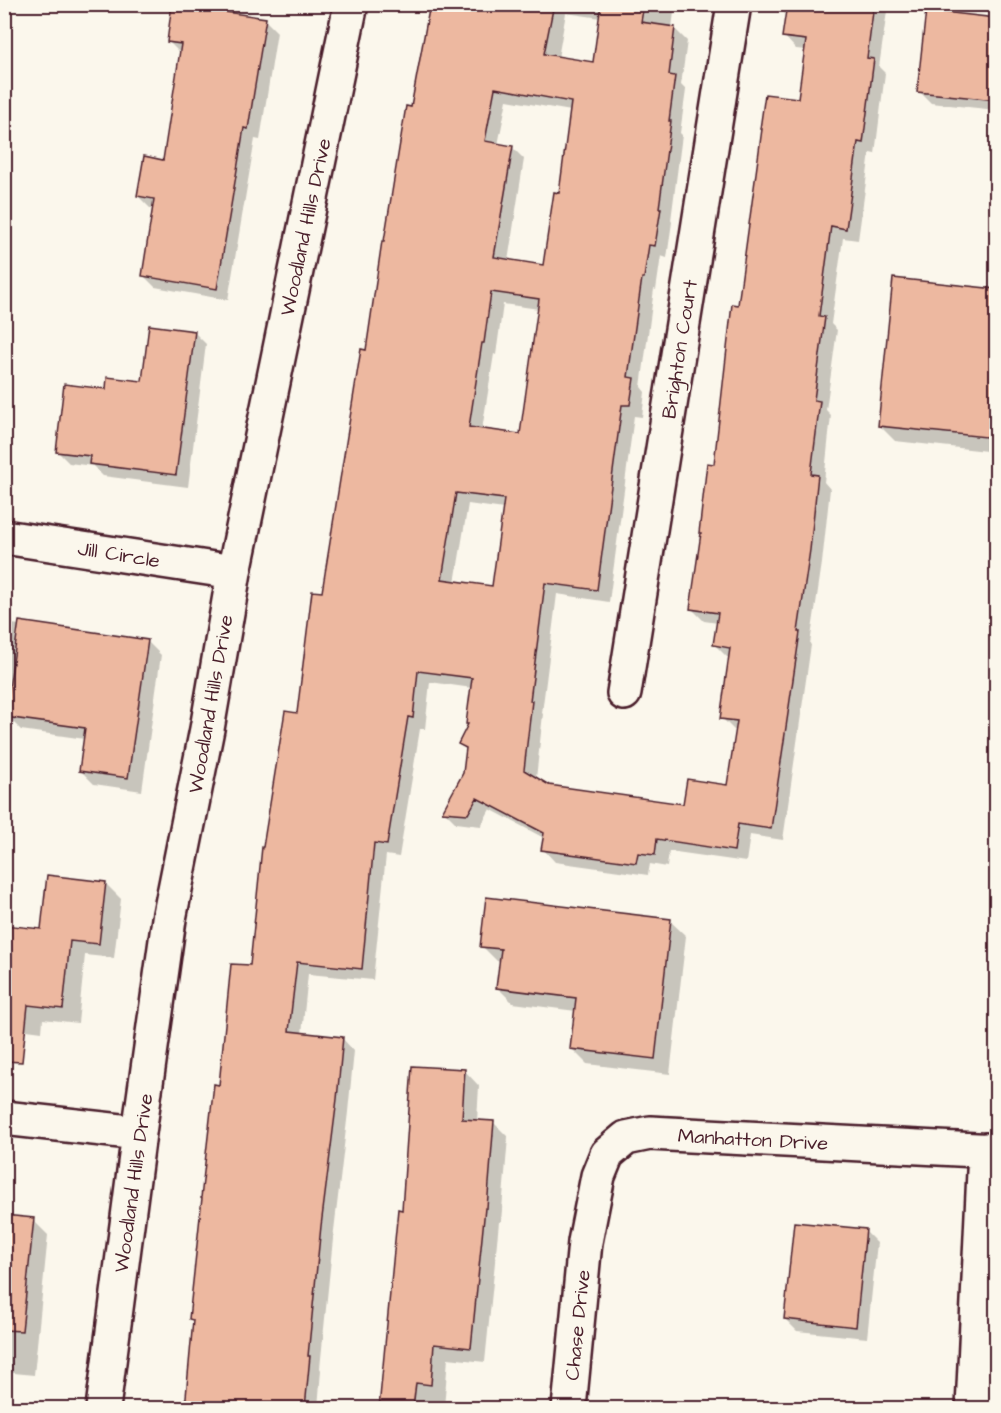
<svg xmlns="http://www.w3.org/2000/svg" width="1001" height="1413" viewBox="0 0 1001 1413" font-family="'Architects Daughter',sans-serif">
	<rect width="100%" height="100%" fill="#fbf7ec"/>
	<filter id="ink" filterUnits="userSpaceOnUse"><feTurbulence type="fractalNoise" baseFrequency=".0167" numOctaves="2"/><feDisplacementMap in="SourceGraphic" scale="12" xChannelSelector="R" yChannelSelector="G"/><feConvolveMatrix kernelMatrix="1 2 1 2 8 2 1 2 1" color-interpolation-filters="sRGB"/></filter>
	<g filter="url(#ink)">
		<path fill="#0003" fill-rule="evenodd" d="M 432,4 L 675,4 L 672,28 L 675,29 L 687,41 L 681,85 L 686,90 L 680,133 L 682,135 L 671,220 L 672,222 L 667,258 L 661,256 L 656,290 L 654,289 L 641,387 L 645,392 L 642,417 L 634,416 L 609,602 L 557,594 L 542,713 L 543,714 L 536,779 L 549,786 L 685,805 L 728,786 L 737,731 L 734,730 L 722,718 L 730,657 L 727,657 L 715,645 L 718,623 L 704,621 L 692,609 L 739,306 L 799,100 L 806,50 L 796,49 L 784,36 L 788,4 L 888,4 L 879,67 L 885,73 L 875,154 L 870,153 L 858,240 L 843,238 L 831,324 L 837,330 L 826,410 L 831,415 L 824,482 L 830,489 L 822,563 L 810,644 L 811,645 L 783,840 L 750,835 L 746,862 L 669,851 L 667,867 L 650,864 L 648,875 L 555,862 L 543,849 L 544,838 L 490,809 L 481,826 L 456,823 L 444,811 L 465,774 L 467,751 L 460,743 L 469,725 L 472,688 L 430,682 L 425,729 L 420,729 L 399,857 L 386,855 L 373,980 L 308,974 L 302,1034 L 342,1038 L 354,1051 L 348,1112 L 333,1239 L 320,1368 L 321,1370 L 318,1408 L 186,1408 L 194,1322 L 191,1319 L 220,1087 L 251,967 L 298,714 L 323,594 ZM 566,13 L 601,18 L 595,63 L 558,58 ZM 507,100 L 571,111 L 560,194 L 545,266 L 508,261 L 524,159 L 512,147 L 498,145 ZM 503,304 L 539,309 L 521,435 L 482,430 L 494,354 L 496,355 ZM 468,504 L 504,509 L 493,588 L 455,583 Z
			M 927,12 L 996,19 L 996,110 L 931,103 L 919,91 Z
			M 265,20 L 277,32 L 260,140 L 255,139 L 228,300 L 155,287 L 143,275 L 155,208 L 150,208 L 138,196 L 164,161 L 181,54 L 168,41 Z
			M 894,280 L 996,291 L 996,452 L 895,441 L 879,425 Z
			M 194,332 L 206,344 L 188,487 L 103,476 L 93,466 L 69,463 L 57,451 L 107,391 L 143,383 Z
			M 4,623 L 147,641 L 161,655 L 142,791 L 94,784 L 80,770 L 85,739 L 21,730 L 7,716 L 8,711 L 4,710 Z
			M 105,883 L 121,899 L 114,958 L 85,955 L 78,1023 L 43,1019 L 42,1032 L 4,1027 L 43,930 Z
			M 670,921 L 686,936 L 670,1074 L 587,1064 L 571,1048 L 576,1011 L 513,1003 L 498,988 L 501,962 L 497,961 L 482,946 Z
			M 465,1071 L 479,1086 L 477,1121 L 493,1122 L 508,1137 L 501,1222 L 499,1222 L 485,1362 L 448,1358 L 444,1408 L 381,1408 L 400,1211 L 403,1211 Z
			M 4,1217 L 33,1220 L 48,1235 L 34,1375 L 4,1372 Z
			M 865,1231 L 877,1243 L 867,1338 L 797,1331 L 785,1319 Z"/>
		<path fill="#edb8a0" stroke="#4a1f2b" stroke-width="1.5" fill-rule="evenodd" d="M 172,4 L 266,18 L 248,129 L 244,128 L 217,289 L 142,276 L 154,199 L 137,196 L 144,156 L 163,160 L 181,44 L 167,42 Z
			M 430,4 L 554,4 L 544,54 L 593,62 L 601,4 L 644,4 L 641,22 L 675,27 L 669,75 L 675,76 L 669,121 L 671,121 L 659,208 L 661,208 L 655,246 L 649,245 L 644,278 L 642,278 L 628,377 L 634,378 L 630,405 L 622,405 L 597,590 L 545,583 L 530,701 L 532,701 L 524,770 L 549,785 L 683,804 L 687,779 L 727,785 L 737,721 L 720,719 L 730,648 L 713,645 L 718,613 L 690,609 L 701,533 L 699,533 L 707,463 L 714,464 L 732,304 L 738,305 L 762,129 L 760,129 L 765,94 L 798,98 L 806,40 L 782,37 L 787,4 L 874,4 L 867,58 L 874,59 L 863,143 L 858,142 L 846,229 L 831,226 L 819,316 L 825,317 L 814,400 L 820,401 L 811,474 L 818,475 L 810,550 L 798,632 L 800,632 L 771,829 L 738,824 L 734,851 L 657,839 L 655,855 L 638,853 L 636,863 L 541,850 L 544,833 L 477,798 L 468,814 L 442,812 L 463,773 L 466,748 L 458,744 L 468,724 L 466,724 L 472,678 L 418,671 L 413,718 L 408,717 L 387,845 L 374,843 L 362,969 L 297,962 L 289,1031 L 343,1037 L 337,1099 L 321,1226 L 308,1356 L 310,1356 L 305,1408 L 185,1408 L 193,1320 L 189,1319 L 202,1198 L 201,1198 L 214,1084 L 219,1085 L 231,964 L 250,965 L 262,847 L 263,847 L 285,711 L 297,713 L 312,591 L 322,592 L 361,349 L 366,350 L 382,241 L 384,241 L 406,106 L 411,107 ZM 495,88 L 571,102 L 559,193 L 554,192 L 543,265 L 494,257 L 513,146 L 485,141 ZM 491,292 L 539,299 L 520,434 L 469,427 L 482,343 L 484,343 ZM 456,493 L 504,499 L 492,586 L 442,579 Z
			M 926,10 L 996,18 L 996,100 L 917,92 Z
			M 893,278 L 996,289 L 996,438 L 878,426 Z
			M 149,325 L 195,331 L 176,475 L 89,464 L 90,456 L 56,452 L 64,384 L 106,389 L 107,377 L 142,381 Z
			M 19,621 L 148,640 L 128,778 L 79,771 L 85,728 L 5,717 Z
			M 47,875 L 106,882 L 99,944 L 70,941 L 63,1009 L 28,1005 L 22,1062 L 4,1061 L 4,925 L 41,929 Z
			M 486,897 L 671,919 L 655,1059 L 570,1049 L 576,998 L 496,988 L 501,949 L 480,947 Z
			M 412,1066 L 465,1069 L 462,1119 L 494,1121 L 487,1208 L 485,1208 L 471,1348 L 434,1344 L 431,1385 L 416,1383 L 413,1408 L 379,1408 L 398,1209 L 402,1210 Z
			M 4,1215 L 34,1218 L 22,1331 L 4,1330 Z
			M 794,1222 L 866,1229 L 856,1327 L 784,1319 Z"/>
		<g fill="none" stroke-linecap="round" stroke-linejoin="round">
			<g stroke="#4a1f2b" stroke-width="38">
				<path id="street" d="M 4,537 L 234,572
					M 624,693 L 734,4
					M 4,1118 L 139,1133
					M 103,1408 L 139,1133 L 169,919 L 207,729 L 234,572 L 351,4
					M 569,1408 L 585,1242 L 598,1176 L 607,1154 L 626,1138 L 650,1133 L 996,1151
					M 973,1408 L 985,1150"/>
			</g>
			<use href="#street" stroke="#fbf7ec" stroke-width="33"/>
		</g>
	</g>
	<g text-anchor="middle" stroke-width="4.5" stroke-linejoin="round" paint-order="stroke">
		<g font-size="20" fill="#4a1f2b" stroke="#fbf7ec">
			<text transform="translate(305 227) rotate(-78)" y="7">Woodland Hills Drive</text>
			<text transform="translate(679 349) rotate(-81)" y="7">Brighton Court</text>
			<text transform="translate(119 554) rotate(9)" y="7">Jill Circle</text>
			<text transform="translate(210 704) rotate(-80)" y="7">Woodland Hills Drive</text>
			<text transform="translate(753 1139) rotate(3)" y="7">Manhatton Drive</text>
			<text transform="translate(133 1183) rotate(-82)" y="7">Woodland Hills Drive</text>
			<text transform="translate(577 1325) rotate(-84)" y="7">Chase Drive</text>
		</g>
	</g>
	<rect width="1001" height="1413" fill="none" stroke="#fbf7ec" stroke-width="24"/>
	<rect x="12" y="12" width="977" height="1389" fill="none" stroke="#4a1f2b" stroke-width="2" filter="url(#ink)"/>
</svg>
